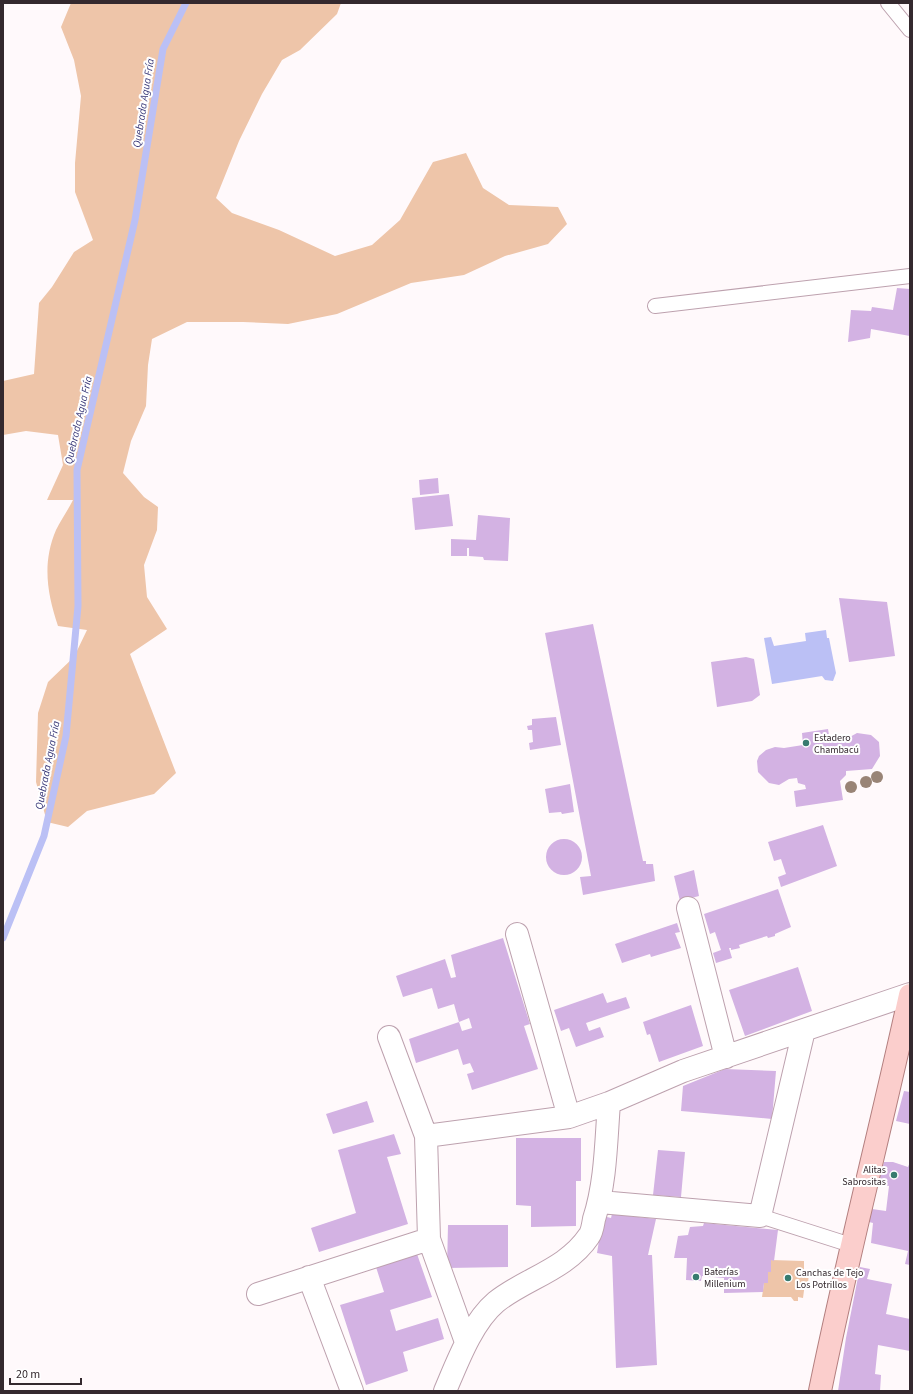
<svg xmlns="http://www.w3.org/2000/svg" width="913" height="1394" viewBox="0 0 913 1394" font-family="'Source Sans 3',sans-serif">
	<rect width="100%" height="100%" fill="#fff9fb"/>
	<path fill="#eec5a9" d="M 71,3 L 341,3 L 337,14 L 300,50 L 282,60 L 262,94 L 239,141 L 216,198 L 232,213 L 279,230 L 335,256 L 372,245 L 400,220 L 433,162 L 466,153 L 483,188 L 509,205 L 558,207 L 567,224 L 548,244 L 505,256 L 464,275 L 411,283 L 337,314 L 288,324 L 243,322 L 187,322 L 152,339 L 148,365 L 146,406 L 131,441 L 123,473 L 144,497 L 158,507 L 157,530 L 144,565 L 147,597 L 167,629 L 130,654 L 176,773 L 154,794 L 87,811 L 68,827 L 47,822 L 36,782 L 38,713 L 48,682 L 74,657 L 87,630 L 58,626 C 47,593 42,563 56,530 C 61,520 68,510 73,500 L 47,500 L 63,465 L 58,435 L 26,431 L 3,435 L 3,381 L 34,374 L 39,303 L 52,287 L 74,252 L 93,240 L 75,192 L 75,163 L 81,96 L 74,60 L 61,27 Z
		M 771,1260 L 804,1261 L 804,1271 L 809,1273 L 808,1283 L 805,1283 L 803,1298 L 798,1297 L 798,1301 L 794,1301 L 791,1297 L 762,1297 L 764,1283 L 768,1283 L 768,1272 L 771,1272 Z"/>
	<path fill="#bbc0f5" d="M 826,630 L 827,638 L 829,638 L 836,673 L 833,681 L 825,680 L 822,676 L 772,684 L 764,638 L 771,637 L 774,646 L 806,641 L 805,633 Z"/>
	<g fill="none" stroke-linecap="round" stroke-linejoin="round">
		<path stroke="#bbc0f5" stroke-width="7" d="M 3,938 L 44,836 L 66,736 L 78,606 L 77,470 L 135,220 L 163,49 L 186,3"/>
	</g>
	<path fill="#d3b2e3" fill-rule="evenodd" d="M 897,288 L 910,289 L 910,336 L 871,329 L 870,338 L 848,342 L 851,310 L 871,311 L 872,307 L 893,310 Z
		M 438,478 L 439,493 L 420,495 L 419,480 Z
		M 449,494 L 453,526 L 415,530 L 412,498 Z
		M 478,515 L 510,518 L 508,561 L 484,560 L 483,557 L 469,556 L 469,548 L 467,548 L 467,556 L 451,556 L 451,539 L 476,540 Z
		M 839,598 L 887,602 L 895,656 L 849,662 Z
		M 593,624 L 643,861 L 646,861 L 646,864 L 653,864 L 655,881 L 583,895 L 580,877 L 591,876 L 545,633 Z
		M 746,657 L 754,659 L 760,695 L 752,701 L 717,707 L 711,662 Z
		M 556,717 L 561,745 L 530,750 L 529,743 L 533,742 L 532,730 L 528,730 L 527,726 L 532,725 L 532,719 Z
		M 828,729 L 830,741 L 848,738 L 857,733 L 871,735 L 879,742 L 880,756 L 872,769 L 846,771 L 846,775 L 840,781 L 843,800 L 796,807 L 794,791 L 806,789 L 805,785 L 798,783 L 797,778 L 789,779 L 779,785 L 769,783 L 758,772 L 757,761 L 759,756 L 766,750 L 775,747 L 784,748 L 803,745 L 802,733 Z
		M 570,784 L 574,812 L 562,814 L 561,812 L 549,813 L 545,789 Z
		M 823,825 L 837,866 L 781,887 L 778,877 L 786,874 L 781,859 L 774,861 L 768,842 Z
		M546 857a18 18 0 1 1 36 0a18 18 0 1 1-36 0Z
		M 694,870 L 699,896 L 680,901 L 674,876 Z
		M 778,889 L 791,927 L 775,934 L 775,936 L 768,938 L 767,936 L 739,945 L 740,948 L 731,950 L 731,948 L 729,948 L 732,958 L 716,963 L 713,953 L 721,950 L 715,932 L 710,934 L 704,914 Z
		M 677,923 L 680,932 L 675,933 L 681,948 L 651,957 L 650,954 L 622,963 L 615,944 Z
		M 503,938 L 530,1024 L 524,1026 L 538,1069 L 472,1090 L 467,1074 L 474,1072 L 470,1063 L 463,1065 L 458,1049 L 416,1063 L 409,1039 L 459,1022 L 454,1004 L 438,1009 L 432,988 L 403,997 L 396,976 L 445,959 L 451,978 L 456,977 L 451,955 ZM 469,1018 L 472,1028 L 462,1031 L 459,1022 Z
		M 798,967 L 812,1011 L 745,1036 L 729,990 Z
		M 603,993 L 607,1003 L 626,997 L 630,1008 L 586,1023 L 589,1031 L 600,1027 L 604,1037 L 576,1047 L 569,1028 L 561,1031 L 554,1010 Z
		M 691,1005 L 703,1046 L 659,1062 L 650,1034 L 647,1035 L 643,1022 Z
		M 725,1069 L 776,1071 L 772,1119 L 681,1111 L 683,1086 Z
		M 904,1091 L 910,1092 L 910,1124 L 896,1121 Z
		M 367,1101 L 374,1122 L 333,1134 L 326,1114 Z
		M 394,1134 L 401,1154 L 387,1157 L 408,1224 L 319,1252 L 311,1228 L 356,1213 L 338,1150 Z
		M 516,1138 L 581,1138 L 581,1181 L 576,1181 L 576,1226 L 531,1227 L 531,1206 L 516,1205 Z
		M 658,1150 L 685,1152 L 681,1197 L 653,1195 Z
		M 884,1162 L 893,1162 L 908,1167 L 910,1162 L 910,1265 L 905,1264 L 908,1251 L 871,1243 L 873,1223 L 869,1222 L 872,1209 L 886,1211 L 889,1186 L 878,1184 Z
		M 612,1214 L 656,1219 L 648,1255 L 652,1255 L 657,1365 L 616,1368 L 612,1256 L 597,1253 L 603,1216 L 611,1218 Z
		M 704,1223 L 778,1230 L 774,1261 L 771,1260 L 771,1272 L 768,1272 L 768,1283 L 764,1283 L 763,1292 L 724,1293 L 724,1278 L 702,1276 L 701,1281 L 686,1280 L 687,1258 L 674,1258 L 678,1236 L 688,1235 L 690,1227 L 703,1226 Z
		M 448,1225 L 508,1225 L 508,1267 L 447,1268 Z
		M 417,1254 L 432,1297 L 390,1310 L 396,1331 L 438,1318 L 444,1339 L 403,1352 L 408,1371 L 366,1385 L 340,1305 L 384,1292 L 376,1267 Z
		M 860,1267 L 870,1269 L 867,1279 L 892,1284 L 886,1314 L 910,1319 L 910,1351 L 878,1345 L 875,1374 L 881,1375 L 880,1391 L 838,1391 L 846,1338 Z"/>
	<g fill="none" stroke-linecap="round" stroke-linejoin="round">
		<g stroke="#bda1ae" stroke-width="16">
			<path id="service" d="M 888,3 L 910,30
				M 655,306 L 910,276
				M 760,1216 L 851,1245"/>
		</g>
		<g stroke="#bda1ae" stroke-width="24">
			<path id="minor" d="M 688,908 L 726,1057
				M 517,934 L 569,1117
				M 389,1037 L 426,1136 L 429,1239 L 466,1342
				M 426,1136 L 569,1117 L 609,1103 L 683,1071 L 910,994
				M 600,1202 L 760,1216 L 804,1030
				M 309,1277 L 352,1391
				M 258,1294 L 429,1239
				M 445,1391 C 457,1363 472,1322 496,1302 C 526,1278 566,1270 589,1236 C 592,1232 593,1225 594,1219 C 606,1182 606,1141 609,1103"/>
		</g>
		<g stroke="#b37f7f" stroke-width="24">
			<path id="primary" d="M 820,1391 C 847,1258 881,1128 910,995"/>
		</g>
		<use href="#service" stroke="#fff" stroke-width="14"/>
		<use href="#minor" stroke="#fff" stroke-width="22"/>
		<use href="#primary" stroke="#fbcecc" stroke-width="22"/>
	</g>
	<g fill="#998476">
		<circle cx="877" cy="777" r="6"/>
		<circle cx="866" cy="782" r="6"/>
		<circle cx="851" cy="787" r="6"/>
	</g>
	<g fill="#377b6f" stroke="#fff" stroke-width="1.5">
		<circle cx="806" cy="743" r="4"/>
		<circle cx="894" cy="1175" r="4"/>
		<circle cx="696" cy="1277" r="4"/>
		<circle cx="788" cy="1278" r="4"/>
	</g>
	<g text-anchor="middle" stroke-width="4" stroke-linejoin="round" paint-order="stroke">
		<g font-size="10" fill="#34292e" stroke="#fff" text-anchor="start">
			<text x="814" y="741">Estadero<tspan x="814" dy="12">Chambacú</tspan></text>
			<text x="886" y="1173" text-anchor="end">Alitas<tspan x="886" dy="12">Sabrositas</tspan></text>
			<text x="704" y="1275">Baterías<tspan x="704" dy="12">Millenium</tspan></text>
			<text x="796" y="1276">Canchas de Tejo<tspan x="796" dy="12">Los Potrillos</tspan></text>
		</g>
		<g font-size="11" font-style="italic" fill="#393878" stroke="#fff">
			<text transform="translate(143 103) rotate(-81)" y="4">Quebrada Agua Fría</text>
			<text transform="translate(78 420) rotate(-77)" y="4">Quebrada Agua Fría</text>
			<text transform="translate(47 765) rotate(-79)" y="4">Quebrada Agua Fría</text>
		</g>
	</g>
	<rect width="913" height="1394" fill="none" stroke="#34292e" stroke-width="8"/>
	<path d="M10 1378v6h71v-6" fill="none" stroke="#34292e" stroke-width="2"/>
	<text x="16" y="1378" font-size="12" fill="#34292e" stroke="#ffffff" stroke-width="3" paint-order="stroke">20 m</text>
</svg>
